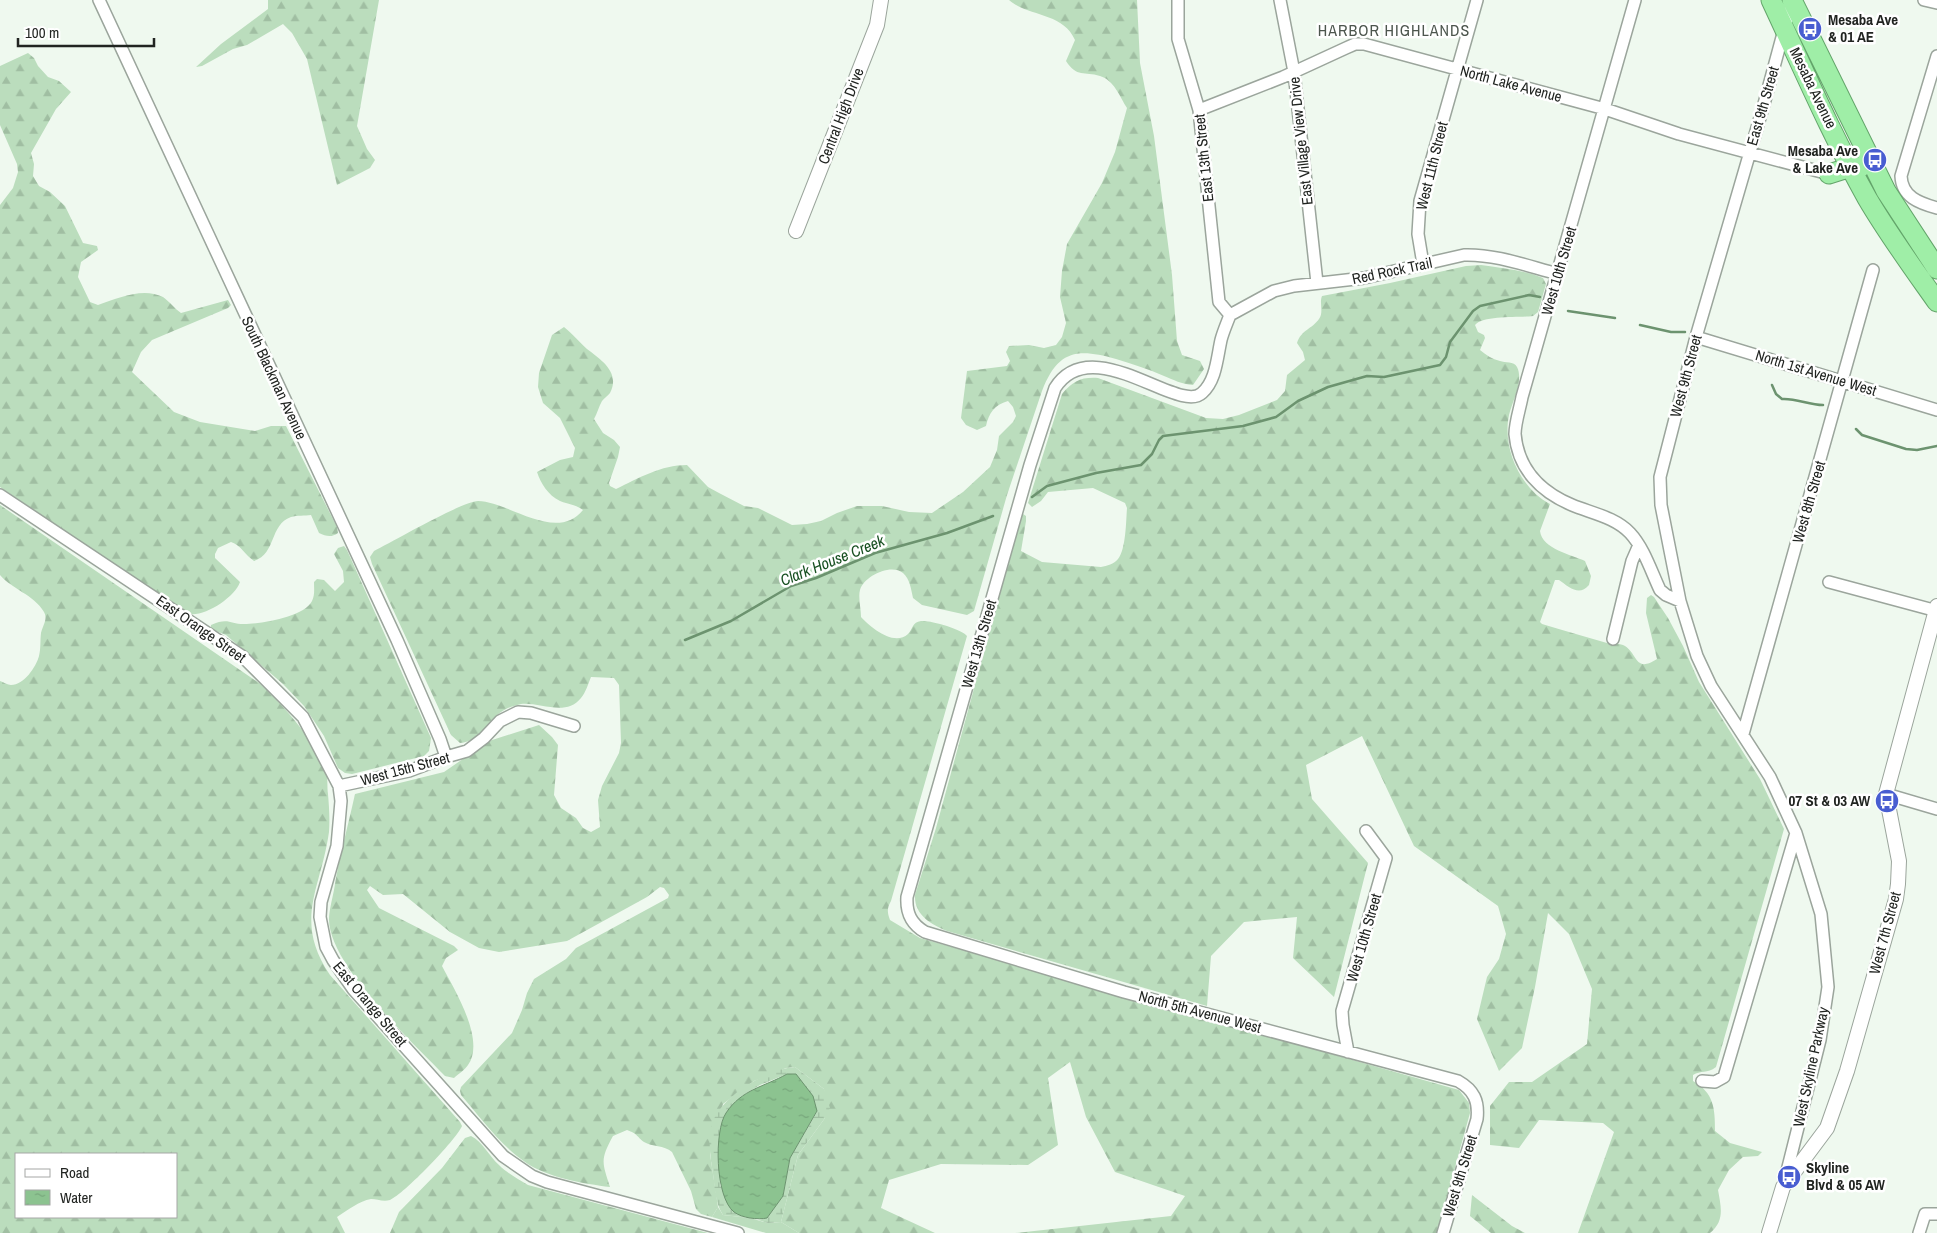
<svg xmlns="http://www.w3.org/2000/svg" width="1937" height="1233" viewBox="0 0 1937 1233" font-family="'Archivo Narrow',sans-serif">
	<defs>
		<pattern id="forest-firs" width="22" height="20" patternUnits="userSpaceOnUse" patternTransform="scale(1.25)"><rect width="22" height="20" fill="#bbddbd"/><path d="M5 1l3.5 6h-7zM16 11l3.5 6h-7z" fill="#a0bea2"/></pattern>
		<pattern id="wetland-marsh" width="20" height="14" patternUnits="userSpaceOnUse" patternTransform="scale(1.25)"><rect width="20" height="14" fill="#bbddbd"/><path d="M1 5h8M5 5V1M11 12h8M15 12V8" fill="none" stroke="#a0bea2"/></pattern>
		<pattern id="water-ripples" width="26" height="14" patternUnits="userSpaceOnUse" patternTransform="scale(1.25)"><rect width="26" height="14" fill="#8cc390"/><path d="M2 4q2-2 4 0t4 0M15 11q2-2 4 0t4 0" fill="none" stroke="#78a77c"/></pattern>
	</defs>
	<rect width="100%" height="100%" fill="#eff9ef"/>
	<path fill="#bbddbd" d="M 718,1207 L 723,1215 L 750,1218 L 768,1223 L 781,1222 L 799,1233 L 766,1233 L 712,1217 Z"/>
	<path fill="url(#forest-firs)" fill-rule="evenodd" d="M 268,0 L 379,0 L 357,126 L 367,149 L 375,160 L 370,168 L 337,185 L 307,59 L 292,33 L 283,24 L 247,45 L 233,49 L 202,66 L 196,67 L 221,44 L 268,9 Z
		M 1009,0 L 1137,0 L 1140,63 L 1154,136 L 1172,275 L 1177,341 L 1182,355 L 1200,361 L 1204,369 L 1193,385 C 1181,384 1174,380 1164,376 C 1148,369 1132,364 1116,359 C 1077,348 1058,350 1042,391 L 1007,495 L 974,611 L 967,615 L 922,605 L 913,598 C 911,589 910,579 903,573 C 891,563 864,576 860,590 C 858,597 861,609 861,617 C 870,627 894,647 908,634 C 913,629 912,622 921,621 C 930,620 962,629 967,636 L 891,901 C 887,908 887,912 890,920 L 920,938 L 1459,1090 L 1469,1103 L 1470,1113 L 1437,1233 L 1015,1233 L 1171,1216 L 1185,1196 L 1115,1172 L 1086,1117 L 1070,1062 L 1048,1078 L 1058,1145 L 1028,1165 L 941,1164 L 889,1180 L 881,1208 L 935,1233 L 799,1233 L 781,1222 L 798,1155 L 825,1118 L 824,1089 L 795,1067 L 786,1068 L 754,1081 L 723,1104 L 710,1154 L 718,1207 L 712,1217 L 701,1214 L 696,1209 L 691,1191 L 672,1152 C 664,1145 652,1147 644,1142 C 636,1136 638,1134 627,1130 L 613,1136 C 600,1160 602,1162 610,1187 C 585,1184 545,1177 525,1162 C 500,1145 481,1118 461,1095 L 460,1091 L 461,1087 L 512,1033 L 522,1010 L 527,993 L 534,979 L 566,959 L 576,948 L 668,898 L 669,895 L 664,888 L 660,887 L 647,897 L 567,941 L 499,952 L 479,948 L 450,932 L 403,894 L 383,895 L 370,886 L 367,890 L 379,908 L 454,946 L 458,950 L 446,958 L 442,966 C 454,989 486,1040 468,1065 C 465,1070 458,1074 454,1078 L 445,1076 C 413,1043 330,966 329,920 C 329,911 332,900 334,890 C 339,858 348,826 355,794 L 444,772 L 489,741 L 539,725 L 552,737 L 558,745 L 554,795 L 561,808 L 576,818 L 583,828 L 591,832 L 600,827 L 598,800 L 602,786 L 619,753 L 621,743 L 619,685 L 614,678 L 591,677 C 588,684 586,692 581,698 C 566,717 540,702 521,704 C 517,705 510,707 506,709 C 489,717 481,742 460,743 L 451,735 L 372,564 L 370,557 L 374,551 C 392,542 463,501 478,501 C 510,502 556,543 583,510 C 573,503 569,505 560,501 C 548,495 541,484 537,472 L 560,460 L 573,457 L 575,448 L 560,418 L 543,403 L 538,387 L 539,373 L 552,335 L 564,327 C 573,334 579,342 587,349 C 600,359 621,372 610,393 C 608,396 604,398 602,401 C 599,406 597,414 594,419 L 603,433 L 614,440 L 620,447 L 618,457 L 609,483 L 610,486 L 616,489 C 639,478 661,465 687,465 L 708,487 L 719,493 L 744,506 L 758,508 L 792,525 L 807,524 L 821,521 L 837,513 L 857,506 L 882,506 L 909,512 L 932,513 L 963,492 L 990,467 L 997,450 L 999,436 L 1013,422 L 1016,416 L 1013,407 L 1008,401 C 994,405 989,413 986,426 L 977,430 L 966,425 L 961,418 L 967,371 L 1007,366 L 1010,361 L 1006,352 L 1009,346 L 1029,345 L 1044,348 L 1056,345 L 1062,337 L 1066,323 L 1060,297 L 1062,271 L 1067,244 L 1102,183 L 1115,152 L 1127,108 C 1120,97 1114,80 1100,76 C 1084,71 1077,78 1066,61 L 1075,40 C 1063,12 1028,17 1009,0 Z
		M 28,53 L 34,58 L 38,66 L 48,77 L 59,81 L 71,92 L 56,109 L 31,153 L 34,164 L 33,176 L 39,186 L 50,192 L 65,206 L 83,243 L 97,246 L 98,250 L 81,262 L 78,277 L 90,302 L 98,305 C 118,298 143,287 163,297 C 169,301 175,309 181,313 L 228,300 L 231,305 L 228,308 L 152,340 L 141,352 L 132,372 L 174,412 L 200,422 L 255,431 L 271,426 L 286,426 L 337,527 L 338,533 C 331,538 326,536 319,533 L 311,515 C 305,516 297,515 291,517 C 269,525 277,553 254,561 C 245,555 241,545 231,542 L 218,548 L 215,554 L 215,558 L 240,582 C 235,597 205,617 189,614 L 0,487 L 0,205 L 13,188 L 18,172 L 17,164 L 0,125 L 0,66 Z
		M 1481,265 C 1501,268 1523,270 1543,278 L 1546,284 L 1538,312 L 1533,316 C 1519,318 1484,315 1475,325 L 1478,332 L 1484,335 L 1485,338 L 1480,350 C 1486,355 1492,359 1500,361 C 1505,363 1514,361 1517,367 C 1524,381 1512,402 1509,415 C 1502,448 1520,488 1550,504 L 1540,531 C 1542,549 1572,555 1585,561 L 1591,576 L 1589,585 C 1579,597 1569,587 1559,580 L 1555,580 L 1540,622 L 1542,624 C 1563,630 1585,637 1607,643 C 1612,644 1618,643 1623,645 C 1638,652 1634,674 1657,659 L 1646,613 L 1647,598 L 1651,595 L 1654,597 L 1668,618 L 1683,646 L 1699,682 L 1760,779 L 1784,829 L 1716,1067 C 1707,1074 1701,1070 1693,1075 L 1693,1081 C 1714,1093 1715,1108 1715,1131 L 1730,1143 L 1762,1152 L 1758,1156 L 1743,1157 L 1729,1170 L 1718,1190 C 1721,1207 1725,1221 1710,1233 L 1578,1233 L 1614,1132 L 1603,1123 L 1539,1120 L 1519,1148 L 1490,1145 L 1490,1106 L 1509,1082 L 1532,1082 L 1587,1044 L 1592,989 L 1569,934 L 1548,913 L 1535,987 L 1522,1048 L 1499,1071 L 1477,1019 L 1487,977 L 1499,959 L 1506,934 L 1498,906 L 1414,846 L 1362,736 L 1306,765 L 1312,799 L 1368,863 L 1334,997 L 1293,958 L 1297,917 L 1244,922 L 1211,956 L 1207,1006 L 947,931 C 931,924 914,915 915,895 L 936,828 L 1021,516 L 1023,514 L 1026,516 L 1026,521 L 1021,551 L 1042,562 L 1101,567 C 1107,566 1114,564 1118,559 C 1126,549 1126,521 1127,508 L 1125,503 L 1093,488 L 1048,492 L 1041,501 L 1032,507 L 1028,503 L 1062,394 C 1073,381 1081,377 1098,378 L 1206,418 L 1223,419 L 1239,415 L 1277,400 L 1285,391 L 1287,375 L 1305,360 L 1303,352 L 1297,343 C 1301,330 1312,329 1319,319 C 1324,312 1319,303 1322,296 L 1390,283 L 1466,266 Z
		M 0,505 L 259,683 C 281,703 317,742 326,771 C 328,778 327,787 328,794 C 329,806 330,819 329,832 C 321,889 293,920 330,975 L 460,1122 L 462,1126 C 456,1140 404,1194 390,1200 C 383,1202 377,1199 371,1199 C 359,1201 348,1210 337,1217 L 345,1233 L 0,1233 L 0,681 C 3,682 8,685 11,685 C 24,685 36,667 39,656 C 41,648 40,641 41,633 C 43,625 48,619 44,612 C 33,594 13,590 0,575 ZM 16,1154 L 176,1154 L 176,1217 L 16,1217 Z
		M 344,546 L 347,550 L 431,738 L 429,751 L 424,756 L 352,774 L 345,773 L 338,768 L 324,736 L 304,706 L 283,684 L 226,635 L 211,629 L 211,625 C 228,617 230,624 244,624 C 261,624 304,617 312,601 C 315,595 314,589 314,582 L 317,579 L 324,580 L 335,591 L 344,582 L 343,571 L 334,554 L 338,548 Z
		M 471,1136 C 483,1142 489,1156 499,1165 C 507,1173 518,1179 528,1185 L 708,1233 L 390,1233 L 399,1212 L 442,1168 L 465,1138 Z
		M 1472,1195 L 1512,1226 L 1525,1233 L 1491,1233 L 1470,1216 Z"/>
	<path fill="url(#wetland-marsh)" d="M 795,1067 L 824,1089 L 830,1108 L 825,1118 L 798,1155 L 781,1222 L 768,1223 L 758,1220 L 767,1218 L 783,1196 L 790,1158 L 817,1112 L 787,1074 L 760,1085 L 742,1096 L 720,1132 L 720,1185 L 734,1212 L 750,1218 L 723,1215 C 715,1203 715,1188 713,1174 C 711,1160 707,1137 712,1124 C 721,1096 767,1069 795,1067 Z"/>
	<path fill="url(#water-ripples)" stroke="#6c936f" d="M 787,1074 L 796,1074 L 813,1096 L 817,1111 L 790,1158 L 783,1196 L 767,1218 C 758,1220 742,1218 734,1212 C 715,1197 714,1131 726,1113 C 742,1089 764,1087 787,1074 Z"/>
	<g fill="none" stroke-linecap="round" stroke-linejoin="round">
		<path stroke="#6c936f" stroke-width="2.5" d="M 1568,311 L 1615,318
			M 1640,325 L 1671,332 L 1685,332
			M 1772,385 L 1776,394 L 1782,399 C 1796,398 1809,405 1823,405
			M 1856,429 L 1862,435 L 1906,449 L 1917,450 L 1937,446
			M 1032,497 L 1047,486 L 1096,473 L 1141,465 L 1152,454 L 1159,440 L 1163,436 L 1243,426 L 1276,417 L 1298,401 L 1328,387 L 1367,376 L 1384,377 L 1440,365 L 1446,357 L 1450,342 L 1473,311 L 1480,306 L 1529,295 L 1540,297
			M 685,640 L 731,621 L 791,586 L 816,578 L 875,553 L 947,533 L 993,516"/>
		<g stroke="#9ba59c" stroke-width="14">
			<path id="minor" d="M 99,0 L 397,640 L 440,739 L 446,757
				M 1178,0 L 1178,39 L 1199,110 L 1219,302 L 1230,315
				M 1280,0 L 1294,72 L 1317,283
				M 1635,0 L 1522,397 C 1520,408 1515,423 1515,434 C 1518,469 1541,492 1572,505 C 1591,513 1615,517 1630,533 C 1644,548 1651,571 1660,590 L 1666,595 L 1680,601
				M 1924,0 L 1937,3
				M 1937,56 L 1901,176 C 1902,197 1919,203 1937,208
				M 1199,110 L 1283,77 L 1346,48 L 1355,44 L 1364,44 L 1605,109 L 1679,134 L 1829,174
				M 1423,264 L 1418,234 L 1420,201 L 1477,0
				M 1230,315 C 1227,323 1223,332 1221,340 C 1217,358 1216,381 1202,393 C 1179,415 1092,330 1055,388 L 1030,465 L 907,897 C 906,913 911,924 925,932 L 1124,992 L 1458,1081 C 1474,1090 1479,1101 1477,1119 L 1443,1233
				M 1230,315 L 1274,291 L 1294,286 L 1364,278 L 1464,255 C 1496,254 1527,266 1558,274
				M 1696,337 L 1937,410
				M 0,495 L 242,656 L 303,717 L 339,786 L 341,801 L 337,846 L 321,902 L 320,917 L 326,947 L 333,960 L 353,989 L 503,1156 L 532,1176 L 547,1182 L 738,1233
				M 1829,582 L 1937,611
				M 1613,639 L 1632,561 L 1639,545
				M 1743,734 L 1873,270
				M 339,786 L 409,771 L 446,757 L 467,751 L 484,738 L 500,721 L 518,712 L 531,713 L 574,726
				M 1886,794 L 1937,809
				M 1348,1052 L 1343,1025 L 1342,1011 L 1386,858 L 1366,831
				M 1702,1081 L 1715,1082 L 1724,1077 L 1796,833
				M 1784,1183 L 1820,1040 L 1828,987 L 1821,914 L 1796,833 L 1770,777 L 1711,686 L 1697,656 L 1680,601 L 1661,505 L 1660,477 L 1696,337 L 1764,104 L 1792,0
				M 1919,1233 L 1925,1214 L 1937,1214"/>
		</g>
		<g stroke="#9ba59c" stroke-width="16">
			<path id="tertiary" d="M 796,231 L 877,25 L 881,0
				M 1769,1233 L 1783,1187 L 1827,1128 L 1847,1071 L 1896,899 L 1898,884 L 1899,861 L 1886,794 L 1937,606"/>
		</g>
		<g stroke="#63a46a" stroke-width="21">
			<path id="trunk" d="M 1771,0 C 1802,66 1831,134 1867,198 C 1888,234 1913,268 1937,302
				M 1792,0 L 1886,191 L 1937,269
				M 1829,174 L 1851,167 L 1861,167"/>
		</g>
		<use href="#minor" stroke="#fff" stroke-width="11"/>
		<use href="#tertiary" stroke="#fff" stroke-width="14"/>
		<use href="#trunk" stroke="#9feea7" stroke-width="19"/>
	</g>
	<defs>
		<g id="bus-disc" transform="scale(1.25)"><circle r="9.5" fill="#485dd1" stroke="#fff"/><path d="M-5-6H5V4H4V6H2V4H-2V6H-4V4H-5ZM-3.5-4V0h7V-4ZM-3.5 1.2v1.5H-2V1.2ZM2 1.2v1.5H3.5V1.2Z" fill="#fff"/></g>
	</defs>
	<g fill-rule="evenodd">
		<use href="#bus-disc" x="1810" y="29"/>
		<use href="#bus-disc" x="1875" y="160"/>
		<use href="#bus-disc" x="1887" y="801"/>
		<use href="#bus-disc" x="1789" y="1177"/>
	</g>
	<g text-anchor="middle" stroke-width="5" stroke-linejoin="round" paint-order="stroke">
		<g font-size="15" font-weight="bold" fill="#212421" stroke="#fff" text-anchor="start">
			<text x="1828" y="25">Mesaba Ave<tspan x="1828" dy="17">&amp; 01 AE</tspan></text>
			<text x="1858" y="156" text-anchor="end">Mesaba Ave<tspan x="1858" dy="17">&amp; Lake Ave</tspan></text>
			<text x="1870" y="806" text-anchor="end">07 St &amp; 03 AW</text>
			<text x="1806" y="1173">Skyline<tspan x="1806" dy="17">Blvd &amp; 05 AW</tspan></text>
		</g>
		<g font-size="15" fill="#212421" stroke="#fff">
			<text transform="translate(1511 84) rotate(15)" y="5">North Lake Avenue</text>
			<text transform="translate(1813 88) rotate(64)" y="5">Mesaba Avenue</text>
			<text transform="translate(1763 106) rotate(-74)" y="5">East 9th Street</text>
			<text transform="translate(841 116) rotate(-69)" y="5">Central High Drive</text>
			<text transform="translate(1301 141) rotate(-96)" y="5">East Village View Drive</text>
			<text transform="translate(1204 158) rotate(-96)" y="5">East 13th Street</text>
			<text transform="translate(1432 166) rotate(-76)" y="5">West 11th Street</text>
			<text transform="translate(1392 271) rotate(-12)" y="5">Red Rock Trail</text>
			<text transform="translate(1559 271) rotate(-74)" y="5">West 10th Street</text>
			<text transform="translate(1816 373) rotate(17)" y="5">North 1st Avenue West</text>
			<text transform="translate(1686 376) rotate(-75)" y="5">West 9th Street</text>
			<text transform="translate(274 378) rotate(65)" y="5">South Blackman Avenue</text>
			<text transform="translate(1809 502) rotate(-74)" y="5">West 8th Street</text>
			<text transform="translate(201 629) rotate(35)" y="5">East Orange Street</text>
			<text transform="translate(979 644) rotate(-74)" y="5">West 13th Street</text>
			<text transform="translate(405 769) rotate(-15)" y="5">West 15th Street</text>
			<text transform="translate(1885 933) rotate(-75)" y="5">West 7th Street</text>
			<text transform="translate(1364 938) rotate(-74)" y="5">West 10th Street</text>
			<text transform="translate(370 1004) rotate(50)" y="5">East Orange Street</text>
			<text transform="translate(1200 1012) rotate(15)" y="5">North 5th Avenue West</text>
			<text transform="translate(1811 1067) rotate(-78)" y="5">West Skyline Parkway</text>
			<text transform="translate(1460 1176) rotate(-73)" y="5">West 9th Street</text>
		</g>
		<g font-size="16" letter-spacing="1" fill="#4d564e" stroke="#fff">
			<text x="1394" y="36">HARBOR HIGHLANDS</text>
		</g>
		<g font-size="16" font-style="italic" fill="#175021" stroke="#fff">
			<text transform="translate(832 560) rotate(-22)" y="6">Clark House Creek</text>
		</g>
	</g>
	<rect x="15" y="1153" width="162" height="65" fill="#ffffff" stroke="#a6a7a6"/>
	<rect x="25" y="1169" width="25" height="8" fill="#ffffff" stroke="#a6a7a6"/>
	<text x="60" y="1178" font-size="15" fill="#212421">Road</text>
	<rect x="25" y="1190" width="25" height="15" fill="url(#water-ripples)" stroke="#a6a7a6"/>
	<text x="60" y="1203" font-size="15" fill="#212421">Water</text>
	<path d="M18 38v8h136v-8" fill="none" stroke="#212421" stroke-width="2.5"/>
	<text x="25" y="38" font-size="15" fill="#212421" stroke="#ffffff" stroke-width="4" paint-order="stroke">100 m</text>
</svg>
